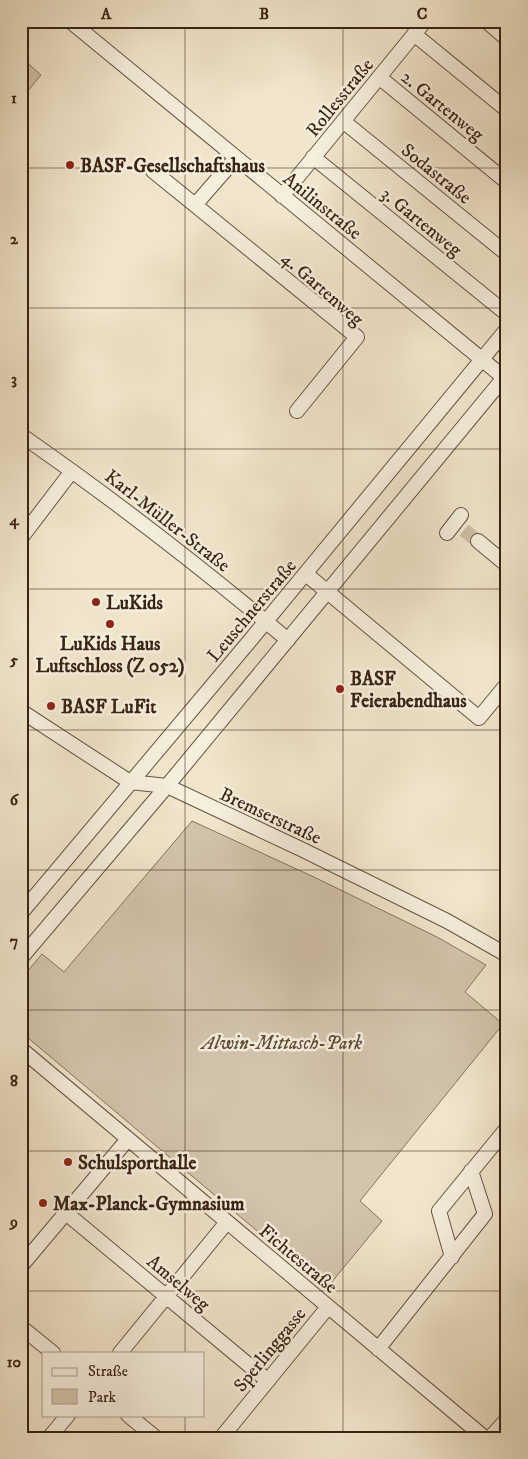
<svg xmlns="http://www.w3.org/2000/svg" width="528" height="1459" viewBox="0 0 528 1459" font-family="'IM FELL DW Pica',serif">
	<rect width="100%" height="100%" fill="#f1e6cc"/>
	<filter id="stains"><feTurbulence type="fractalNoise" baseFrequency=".004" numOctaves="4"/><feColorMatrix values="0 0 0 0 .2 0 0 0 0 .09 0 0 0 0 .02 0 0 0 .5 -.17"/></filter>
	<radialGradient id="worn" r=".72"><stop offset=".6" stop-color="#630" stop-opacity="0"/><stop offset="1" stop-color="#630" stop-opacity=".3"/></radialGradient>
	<path fill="#d2c5ad" stroke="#857460" d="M 21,57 L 41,75 L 21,99 Z
		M 192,821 L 316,878 L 437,937 L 486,965 L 465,992 L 503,1024 L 360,1201 L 382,1221 L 326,1289 L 21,1032 L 21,979 L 42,954 L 64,972 Z"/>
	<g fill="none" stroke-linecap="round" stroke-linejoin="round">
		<path stroke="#ccbfa7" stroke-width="14" stroke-dasharray="14 7" stroke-linecap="butt" d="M 464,530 L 478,541"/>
		<g stroke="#665442" stroke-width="16">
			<path id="minor" d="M 70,21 L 507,380
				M 486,21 L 507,39
				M 414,34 L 507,110
				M 379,77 L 507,182
				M 343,121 L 507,254
				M 313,157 L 507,314
				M 236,158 L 195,205 L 357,337 L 297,411
				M 153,171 L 195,205
				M 282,196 L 425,21
				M 21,435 C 113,499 202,568 288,640
				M 447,533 L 461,515
				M 21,538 L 72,471
				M 478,541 L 507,565
				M 306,574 L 479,718 L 507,684
				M 21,711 L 130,782 L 167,786 L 301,849 L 447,921 L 507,955
				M 21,913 L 248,643 L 507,329
				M 21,958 L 167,786 L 507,374
				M 21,1049 L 485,1438
				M 66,1213 L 268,1381
				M 452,1257 L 439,1211 L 507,1128
				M 21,1266 L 128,1139
				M 21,1327 L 53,1353
				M 378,1349 L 485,1214 L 471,1171
				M 120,1353 L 227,1222
				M 128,1415 L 156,1438
				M 49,1438 L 68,1415
				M 221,1438 L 328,1307
				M 490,1438 L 507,1419"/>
		</g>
		<use href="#minor" stroke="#f6efde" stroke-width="14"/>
		<path stroke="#382314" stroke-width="1" d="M 504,1438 L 507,1434"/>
	</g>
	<path fill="none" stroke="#382314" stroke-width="1" stroke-opacity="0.55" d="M 185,21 L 185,1353M 343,21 L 343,1438M 21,168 L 507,168M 21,308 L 507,308M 21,449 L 507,449M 21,589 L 507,589M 21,730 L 507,730M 21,870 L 507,870M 21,1010 L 507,1010M 21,1151 L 507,1151M 21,1291 L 507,1291M 185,1415 L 185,1438"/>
	<g fill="#8f2418" stroke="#f6efde" stroke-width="2">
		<circle cx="70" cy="165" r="5"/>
		<circle cx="96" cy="602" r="5"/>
		<circle cx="110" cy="624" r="5"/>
		<circle cx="340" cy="689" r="5"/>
		<circle cx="51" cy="706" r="5"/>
		<circle cx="68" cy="1162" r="5"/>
		<circle cx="43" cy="1203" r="5"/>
	</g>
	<g text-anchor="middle" stroke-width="5" stroke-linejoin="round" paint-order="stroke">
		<g font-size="19" fill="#382314" stroke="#f6efde">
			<text transform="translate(339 97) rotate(-51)" y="7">Rollesstraße</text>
			<text transform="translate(443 105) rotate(39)" y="7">2. Gartenweg</text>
			<text transform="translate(437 173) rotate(39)" y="7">Sodastraße</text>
			<text transform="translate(323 205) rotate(39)" y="7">Anilinstraße</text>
			<text transform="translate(422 221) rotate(39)" y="7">3. Gartenweg</text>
			<text transform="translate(323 288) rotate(41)" y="7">4. Gartenweg</text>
			<text transform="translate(168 520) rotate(38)" y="7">Karl-Müller-Straße</text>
			<text transform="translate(251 610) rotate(-50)" y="7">Leuschnerstraße</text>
			<text transform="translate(271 815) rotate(25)" y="7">Bremserstraße</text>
			<text transform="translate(299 1258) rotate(40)" y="7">Fichtestraße</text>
			<text transform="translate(179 1282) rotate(40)" y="7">Amselweg</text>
			<text transform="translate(269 1349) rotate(-51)" y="7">Sperlinggasse</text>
		</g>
		<g font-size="19" font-weight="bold" fill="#382314" stroke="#f6efde" text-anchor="start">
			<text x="80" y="172">BASF-Gesellschaftshaus</text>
			<text x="106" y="609">LuKids</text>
			<text x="110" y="650" text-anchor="middle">LuKids Haus<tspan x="110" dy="22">Luftschloss (Z 052)</tspan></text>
			<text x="350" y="685">BASF<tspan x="350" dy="22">Feierabendhaus</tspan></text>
			<text x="61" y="713">BASF LuFit</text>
			<text x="78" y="1169">Schulsporthalle</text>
			<text x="53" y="1210">Max-Planck-Gymnasium</text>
		</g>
		<g font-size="19" font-style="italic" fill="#5e4c3a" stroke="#f6efde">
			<text x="282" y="1049">Alwin-Mittasch-Park</text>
		</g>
	</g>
	<rect width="528" height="1459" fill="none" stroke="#f1e6cc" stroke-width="55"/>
	<rect x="42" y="1352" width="162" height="65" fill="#f6efde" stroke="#aa9d8d"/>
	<rect x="52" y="1368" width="25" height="8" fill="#f6efde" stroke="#aa9d8d"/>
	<text x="88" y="1376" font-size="15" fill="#382314">Straße</text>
	<rect x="52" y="1389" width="25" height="15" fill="#d2c5ad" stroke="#aa9d8d"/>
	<text x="88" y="1402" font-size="15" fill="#382314">Park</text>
	<rect x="28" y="28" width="472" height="1404" fill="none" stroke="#382314" stroke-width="2"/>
	<g font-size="16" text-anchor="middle" font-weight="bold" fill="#382314">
		<text x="106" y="19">A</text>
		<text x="264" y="19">B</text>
		<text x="422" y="19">C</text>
		<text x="14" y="103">1</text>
		<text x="14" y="244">2</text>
		<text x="14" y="384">3</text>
		<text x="14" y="525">4</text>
		<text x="14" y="665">5</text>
		<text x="14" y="805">6</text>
		<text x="14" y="946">7</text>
		<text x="14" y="1086">8</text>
		<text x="14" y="1227">9</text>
		<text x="14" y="1367">10</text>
	</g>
	<rect width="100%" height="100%" filter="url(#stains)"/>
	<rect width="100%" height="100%" fill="url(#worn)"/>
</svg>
